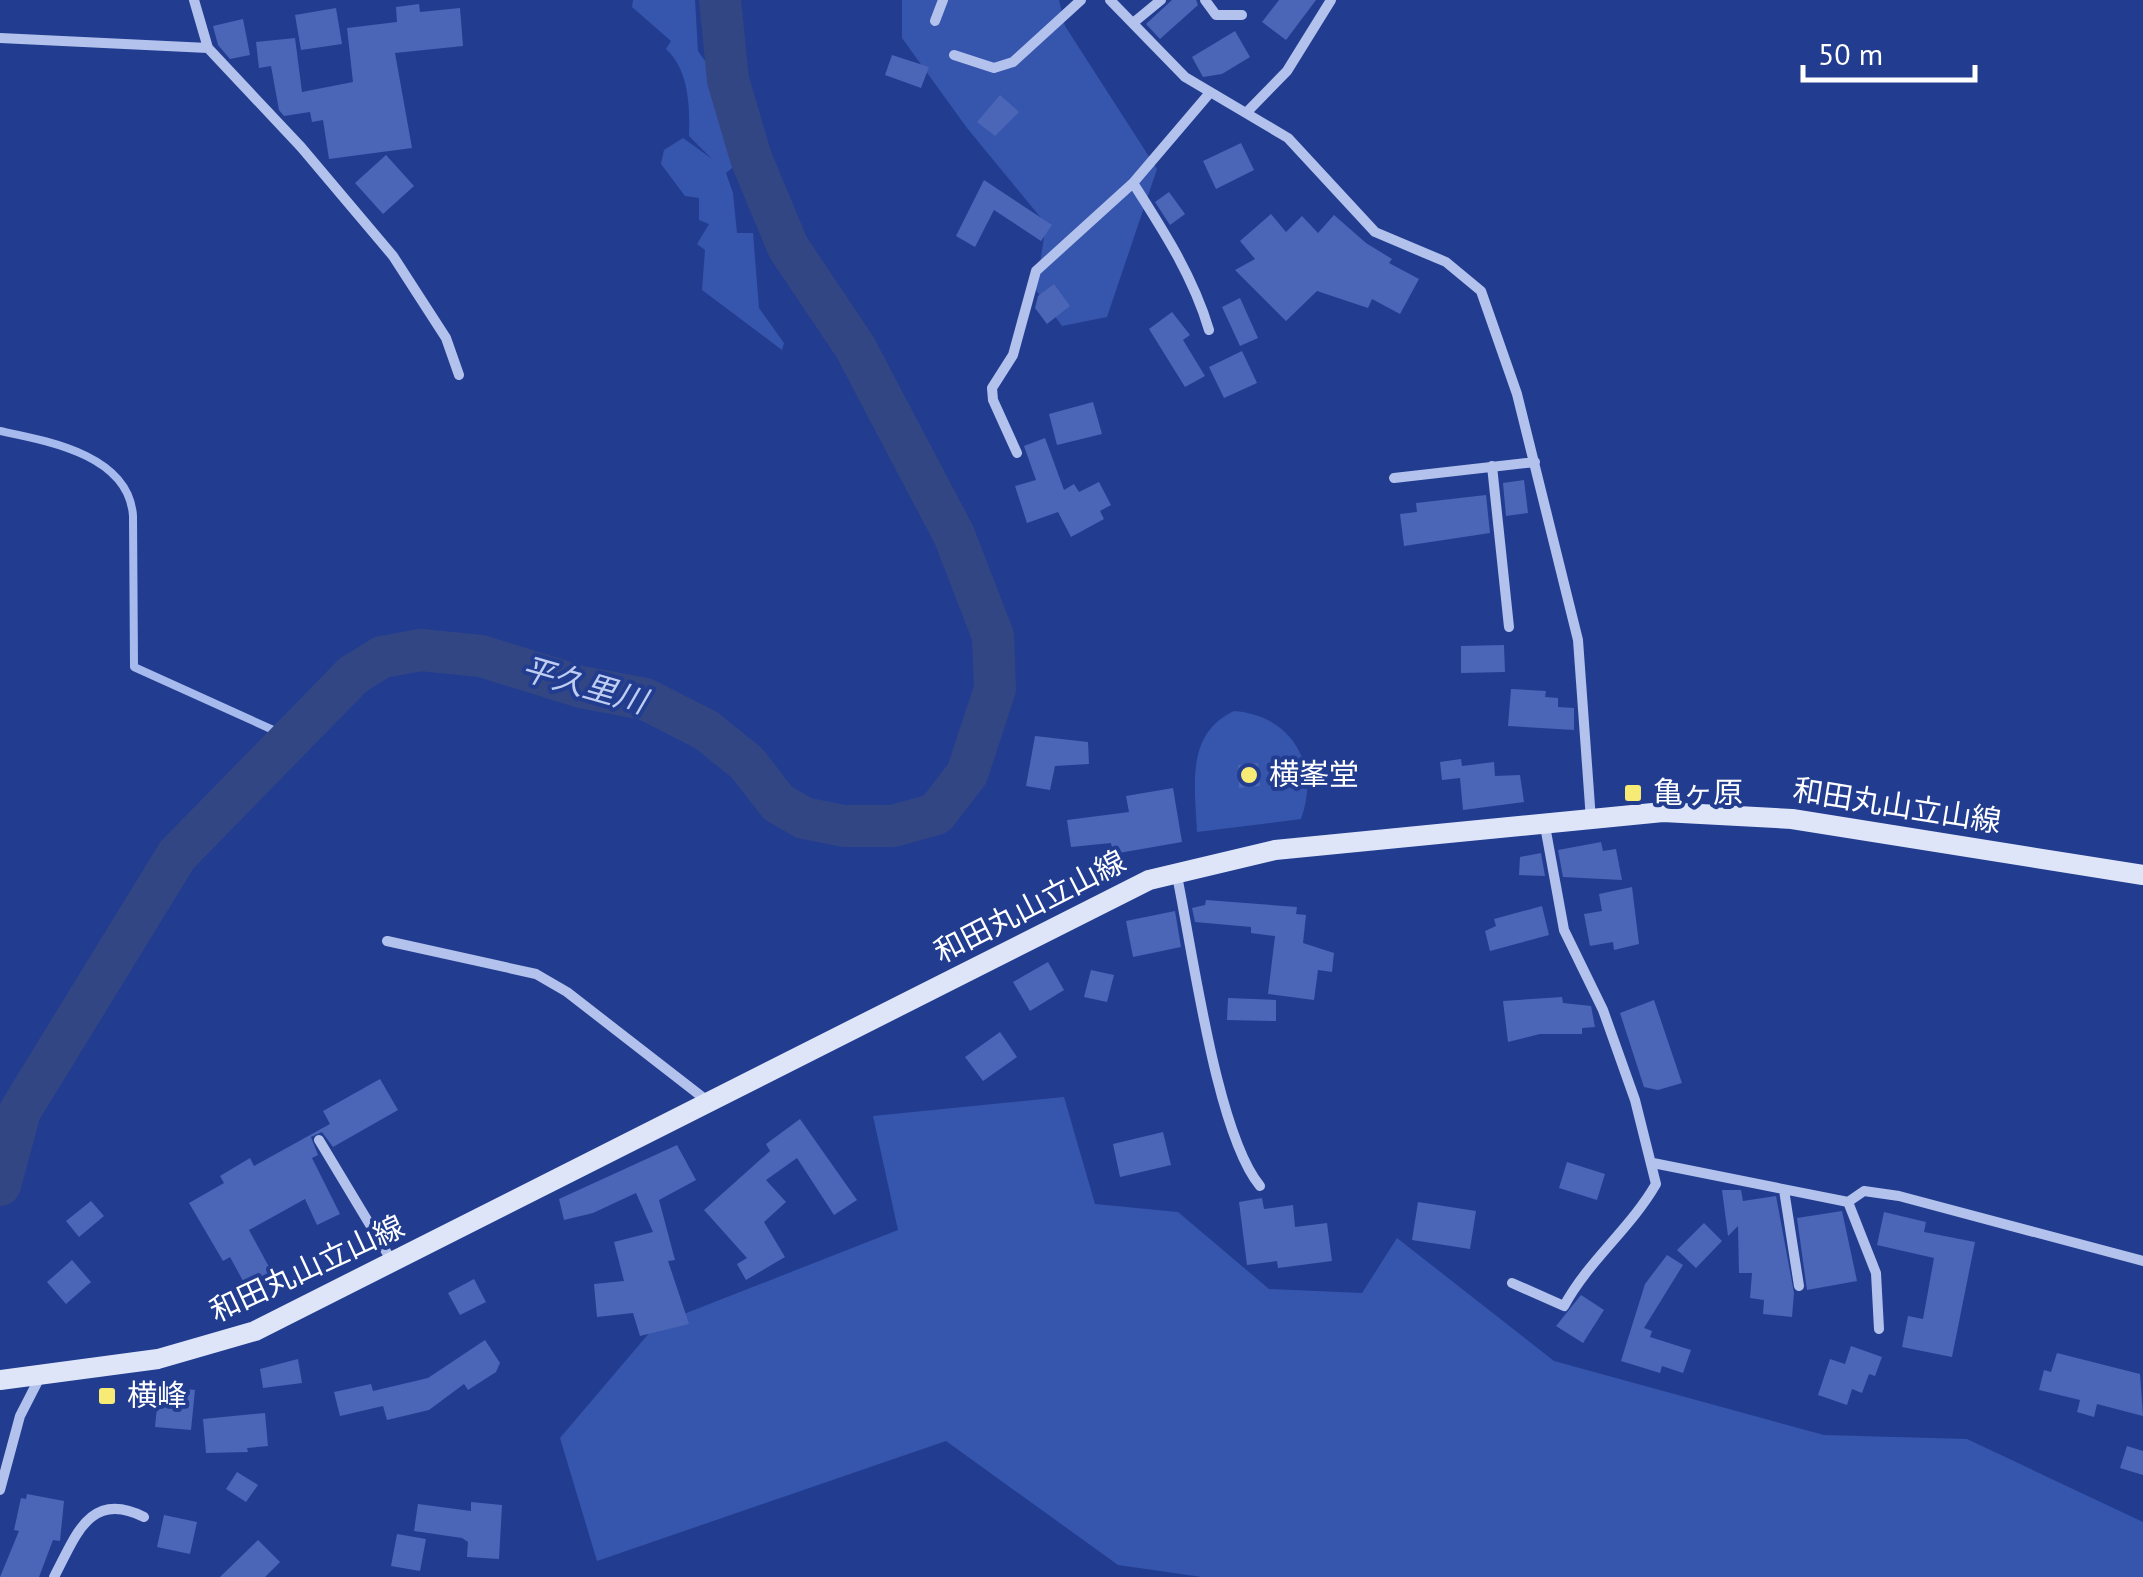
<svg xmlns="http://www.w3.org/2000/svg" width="2143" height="1577" viewBox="0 0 2143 1577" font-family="'PT Sans','Noto Sans JP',sans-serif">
	<rect width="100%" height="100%" fill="#223d90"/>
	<path fill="#3655ad" d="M 633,0 L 695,0 L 698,51 L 723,86 L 738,138 L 735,148 L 738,163 L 726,173 L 733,193 L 737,233 L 753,233 L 759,308 L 784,343 L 782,350 L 702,290 L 705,250 L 697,244 L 709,224 L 699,220 L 699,198 L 685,196 L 661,164 L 664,150 L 683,138 L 712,159 L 689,136 C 690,107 689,70 666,49 L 671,41 L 632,7 Z
		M 902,0 L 1059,0 L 1065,26 L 1157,169 L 1107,317 L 1062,326 L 1036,290 L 1046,224 L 967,128 L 902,38 Z
		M 1234,711 C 1291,715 1321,765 1301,819 L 1197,832 C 1195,787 1185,734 1234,711 Z
		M 1064,1097 L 1095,1204 L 1178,1212 L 1269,1289 L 1362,1293 L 1397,1238 L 1554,1361 L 1824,1435 L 1967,1439 L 2143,1522 L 2143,1577 L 1202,1577 L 1118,1565 L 946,1441 L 597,1561 L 560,1438 L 656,1325 L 898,1230 L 873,1116 Z"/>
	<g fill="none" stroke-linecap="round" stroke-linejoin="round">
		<path stroke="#a7baed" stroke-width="8" d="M 0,431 C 48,441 129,455 133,516 L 134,667 L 291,738"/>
		<path stroke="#334684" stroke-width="42" d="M 0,1185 L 20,1111 L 177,855 L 353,675 L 382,657 L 421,650 L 481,656 L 581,687 L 645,699 L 706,730 L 747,763 L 778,803 L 804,818 L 844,826 L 893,826 L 936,814 L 967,774 L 995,689 L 993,636 L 954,535 L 855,347 L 788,247 L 751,158 L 728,80 L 720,0"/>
	</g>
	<path fill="#4b66b7" d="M 1172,0 L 1196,0 L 1198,5 L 1160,39 L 1146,24 Z
		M 1279,0 L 1316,0 L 1286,40 L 1262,22 Z
		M 419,4 L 420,12 L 460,8 L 463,46 L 395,53 L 412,148 L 329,159 L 323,120 L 312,122 L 310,112 L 284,116 L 279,110 L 271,66 L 259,68 L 256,42 L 295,38 L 302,92 L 353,82 L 347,28 L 397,22 L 396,7 Z
		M 336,8 L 342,44 L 301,50 L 295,15 Z
		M 243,19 L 250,55 L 230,59 L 218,45 L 213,26 Z
		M 1235,31 L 1250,57 L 1222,74 L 1203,77 L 1192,57 Z
		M 892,55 L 929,67 L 921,88 L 885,75 Z
		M 1000,95 L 1019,112 L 995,136 L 977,122 Z
		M 1241,143 L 1254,170 L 1216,189 L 1203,161 Z
		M 386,155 L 414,186 L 383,214 L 355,183 Z
		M 984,180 L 1052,225 L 1041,241 L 994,210 L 975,247 L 956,236 Z
		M 1169,192 L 1185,214 L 1170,225 L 1155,202 Z
		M 1271,214 L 1286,232 L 1302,216 L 1318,233 L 1334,215 L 1366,243 L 1392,259 L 1389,263 L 1419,279 L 1400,314 L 1372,299 L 1368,308 L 1317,291 L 1286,321 L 1235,270 L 1255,259 L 1240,241 Z
		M 1054,284 L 1070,306 L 1047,324 L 1035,308 L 1038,296 Z
		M 1240,298 L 1258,338 L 1240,346 L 1222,307 Z
		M 1172,312 L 1190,335 L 1183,340 L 1205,376 L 1185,387 L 1149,329 Z
		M 1242,351 L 1257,383 L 1224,398 L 1209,367 Z
		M 1093,402 L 1102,434 L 1057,445 L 1049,414 Z
		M 1045,438 L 1064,490 L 1074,484 L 1079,492 L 1099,482 L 1111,505 L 1100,511 L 1104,519 L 1071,537 L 1058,512 L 1027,523 L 1015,486 L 1036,480 L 1024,446 Z
		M 1524,480 L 1528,513 L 1506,516 L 1503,483 Z
		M 1486,495 L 1490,533 L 1404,546 L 1400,514 L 1417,512 L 1416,503 Z
		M 1504,645 L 1505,672 L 1461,673 L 1461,646 Z
		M 1511,689 L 1546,691 L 1545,697 L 1558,698 L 1558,707 L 1574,708 L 1574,730 L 1508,726 Z
		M 1035,736 L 1088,742 L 1089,764 L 1055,766 L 1050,790 L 1026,786 Z
		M 1461,759 L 1462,766 L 1494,762 L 1495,776 L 1520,775 L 1524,802 L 1463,810 L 1460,778 L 1442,780 L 1440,762 Z
		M 1258,763 L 1260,786 L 1239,788 L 1238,765 Z
		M 1173,788 L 1182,842 L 1113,854 L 1111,843 L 1071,847 L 1067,820 L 1129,812 L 1126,796 Z
		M 1601,842 L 1603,851 L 1616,849 L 1622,880 L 1563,877 L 1558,850 Z
		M 1541,853 L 1545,876 L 1519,875 L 1520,857 Z
		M 1632,887 L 1639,944 L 1614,950 L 1613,942 L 1590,946 L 1584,914 L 1602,911 L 1599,894 Z
		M 1206,900 L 1297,907 L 1296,914 L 1306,915 L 1303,943 L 1334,953 L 1332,972 L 1318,970 L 1314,1000 L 1268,994 L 1275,936 L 1251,933 L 1251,927 L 1195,922 L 1192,908 L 1205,905 Z
		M 1542,906 L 1549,935 L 1490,951 L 1485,931 L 1496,926 L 1494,919 Z
		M 1175,911 L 1181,947 L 1133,957 L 1126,921 Z
		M 1048,962 L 1064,990 L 1030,1011 L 1013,982 Z
		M 1091,970 L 1114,975 L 1107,1002 L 1084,997 Z
		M 1562,997 L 1563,1003 L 1591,1006 L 1595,1027 L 1582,1028 L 1582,1034 L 1540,1034 L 1508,1042 L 1503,1001 Z
		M 1228,998 L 1276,1000 L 1276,1021 L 1227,1020 Z
		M 1654,1000 L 1682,1083 L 1658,1090 L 1644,1087 L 1620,1013 Z
		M 1000,1032 L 1017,1057 L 983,1081 L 965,1057 Z
		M 380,1079 L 398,1110 L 333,1147 L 322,1132 L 311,1137 L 318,1155 L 312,1158 L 340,1214 L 317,1225 L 305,1199 L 249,1230 L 275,1278 L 249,1292 L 230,1257 L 223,1261 L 189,1203 L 224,1183 L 220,1176 L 250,1158 L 254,1166 L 330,1124 L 323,1111 Z
		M 800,1119 L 857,1200 L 834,1215 L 797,1158 L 766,1180 L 786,1202 L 764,1222 L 785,1257 L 746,1280 L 737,1264 L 747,1258 L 704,1210 L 770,1151 L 766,1144 Z
		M 1163,1132 L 1171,1165 L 1120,1177 L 1113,1144 Z
		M 677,1145 L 696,1180 L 659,1200 L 675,1260 L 668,1261 L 689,1324 L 640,1336 L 633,1313 L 597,1317 L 594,1284 L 624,1281 L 614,1242 L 653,1232 L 636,1193 L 593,1213 L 564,1220 L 559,1199 Z
		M 1567,1162 L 1605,1174 L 1597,1200 L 1559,1188 Z
		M 1722,1190 L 1741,1190 L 1743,1201 L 1776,1196 L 1794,1293 L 1792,1317 L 1763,1314 L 1764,1300 L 1750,1298 L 1752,1273 L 1739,1273 L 1738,1226 L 1728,1236 Z
		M 1262,1198 L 1264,1209 L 1293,1205 L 1295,1227 L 1327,1223 L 1332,1261 L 1278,1268 L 1277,1261 L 1247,1265 L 1239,1202 Z
		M 91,1201 L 104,1216 L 79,1237 L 66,1221 Z
		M 1418,1202 L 1476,1211 L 1470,1249 L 1412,1240 Z
		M 1842,1211 L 1857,1281 L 1807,1290 L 1797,1218 Z
		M 1884,1212 L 1926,1222 L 1924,1232 L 1975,1242 L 1952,1357 L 1902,1347 L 1908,1316 L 1923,1319 L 1934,1258 L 1877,1245 Z
		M 1704,1223 L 1722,1241 L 1696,1268 L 1677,1250 Z
		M 1667,1255 L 1683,1265 L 1644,1328 L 1652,1331 L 1650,1337 L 1691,1350 L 1683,1373 L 1662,1366 L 1660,1373 L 1621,1361 L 1645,1284 Z
		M 72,1260 L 91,1282 L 66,1304 L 47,1282 Z
		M 474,1279 L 486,1302 L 460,1315 L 448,1293 Z
		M 1581,1295 L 1604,1310 L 1583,1343 L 1556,1326 Z
		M 485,1340 L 500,1363 L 496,1372 L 468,1390 L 464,1384 L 429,1410 L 387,1420 L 383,1406 L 340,1416 L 334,1392 L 371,1384 L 373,1391 L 428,1378 Z
		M 1851,1346 L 1882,1357 L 1875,1376 L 1869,1374 L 1862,1393 L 1852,1389 L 1847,1405 L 1818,1395 L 1830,1359 L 1845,1364 Z
		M 2057,1353 L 2140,1374 L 2143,1416 L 2097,1404 L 2094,1417 L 2077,1412 L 2080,1400 L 2039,1390 L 2044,1370 L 2051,1372 Z
		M 298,1359 L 302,1383 L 263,1388 L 260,1369 Z
		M 159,1386 L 195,1390 L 191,1430 L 155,1427 Z
		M 265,1413 L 268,1446 L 247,1448 L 248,1452 L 206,1453 L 203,1419 Z
		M 2127,1446 L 2143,1451 L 2143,1475 L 2120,1468 Z
		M 237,1472 L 258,1485 L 246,1502 L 226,1489 Z
		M 27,1494 L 64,1501 L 60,1541 L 53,1540 L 39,1577 L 0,1577 L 19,1531 L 14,1530 L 21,1498 L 26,1499 Z
		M 471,1502 L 502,1505 L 499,1559 L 467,1557 L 468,1542 L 462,1538 L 414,1531 L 418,1504 L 471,1511 Z
		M 164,1515 L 197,1522 L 190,1554 L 157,1547 Z
		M 397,1534 L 426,1539 L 420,1571 L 391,1566 Z
		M 258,1540 L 280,1562 L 265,1577 L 220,1577 Z"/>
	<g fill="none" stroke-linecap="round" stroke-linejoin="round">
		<path stroke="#b3c2ec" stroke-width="10" d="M 194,0 L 208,48 L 301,147 L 393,256 L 446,338 L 459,375
			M 1110,0 L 1185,77 L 1288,138 L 1375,232 L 1446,262 L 1481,291 L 1517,394 L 1578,640 L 1591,820
			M 1205,0 L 1216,15 L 1242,15
			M 935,21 L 943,0
			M 1133,23 L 1161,0
			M 0,38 L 208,48
			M 954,55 L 994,68 L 1013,62 L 1081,0
			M 1248,111 L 1287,71 L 1331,0
			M 1133,183 C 1163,230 1193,276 1209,330
			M 1017,453 L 993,400 L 992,388 L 1013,355 L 1036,271 L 1133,183 L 1208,95
			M 1492,466 L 1509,627
			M 1394,478 L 1535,462
			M 1176,871 C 1192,946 1216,1133 1260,1186
			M 387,941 L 536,974 L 567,992 L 710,1103
			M 319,1140 L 393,1263
			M 1653,1163 L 1848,1202 L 1864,1191 L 1899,1196 L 2143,1261
			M 1784,1190 L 1799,1286
			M 1848,1202 L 1876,1273 L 1879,1329
			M 1512,1283 L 1564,1306 C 1589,1260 1630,1229 1656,1184 L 1635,1100 L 1603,1010 L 1564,930 L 1545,826
			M 0,1490 L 20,1416 L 40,1377
			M 54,1577 C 75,1538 89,1489 144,1517"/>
		<path stroke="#dee5f9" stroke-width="20" d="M 0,1380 L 158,1359 L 255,1331 L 1149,880 L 1275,850 L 1663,812 L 1792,819 L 2143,875"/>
	</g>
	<g fill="#f8eb75" stroke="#223d90" stroke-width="4">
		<circle cx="1249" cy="775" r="10"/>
		<rect x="1623" y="783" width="20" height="20" rx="5"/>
		<rect x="97" y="1386" width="20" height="20" rx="5"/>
	</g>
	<g text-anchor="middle" stroke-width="8" stroke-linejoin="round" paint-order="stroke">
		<g font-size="30" fill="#fff" stroke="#223d90" text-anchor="start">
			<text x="1269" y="785">横峯堂</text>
			<text x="1653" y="803">亀ヶ原</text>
			<text x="127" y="1406">横峰</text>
		</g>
		<g font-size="30" fill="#fff" stroke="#223d90">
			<text transform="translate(1897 806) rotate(9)" y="10">和田丸山立山線</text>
			<text transform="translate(1030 907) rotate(-27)" y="10">和田丸山立山線</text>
			<text transform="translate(307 1269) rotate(-25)" y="10">和田丸山立山線</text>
		</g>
		<g font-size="32" font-style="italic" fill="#bfcdf3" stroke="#223d90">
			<text transform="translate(584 685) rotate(16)" y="11">平久里川</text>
		</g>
	</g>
	<path d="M1803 65v15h172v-15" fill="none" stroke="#ffffff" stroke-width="5"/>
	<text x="1818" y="65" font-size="30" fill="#ffffff" stroke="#223d90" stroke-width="8" paint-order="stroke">50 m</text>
</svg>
